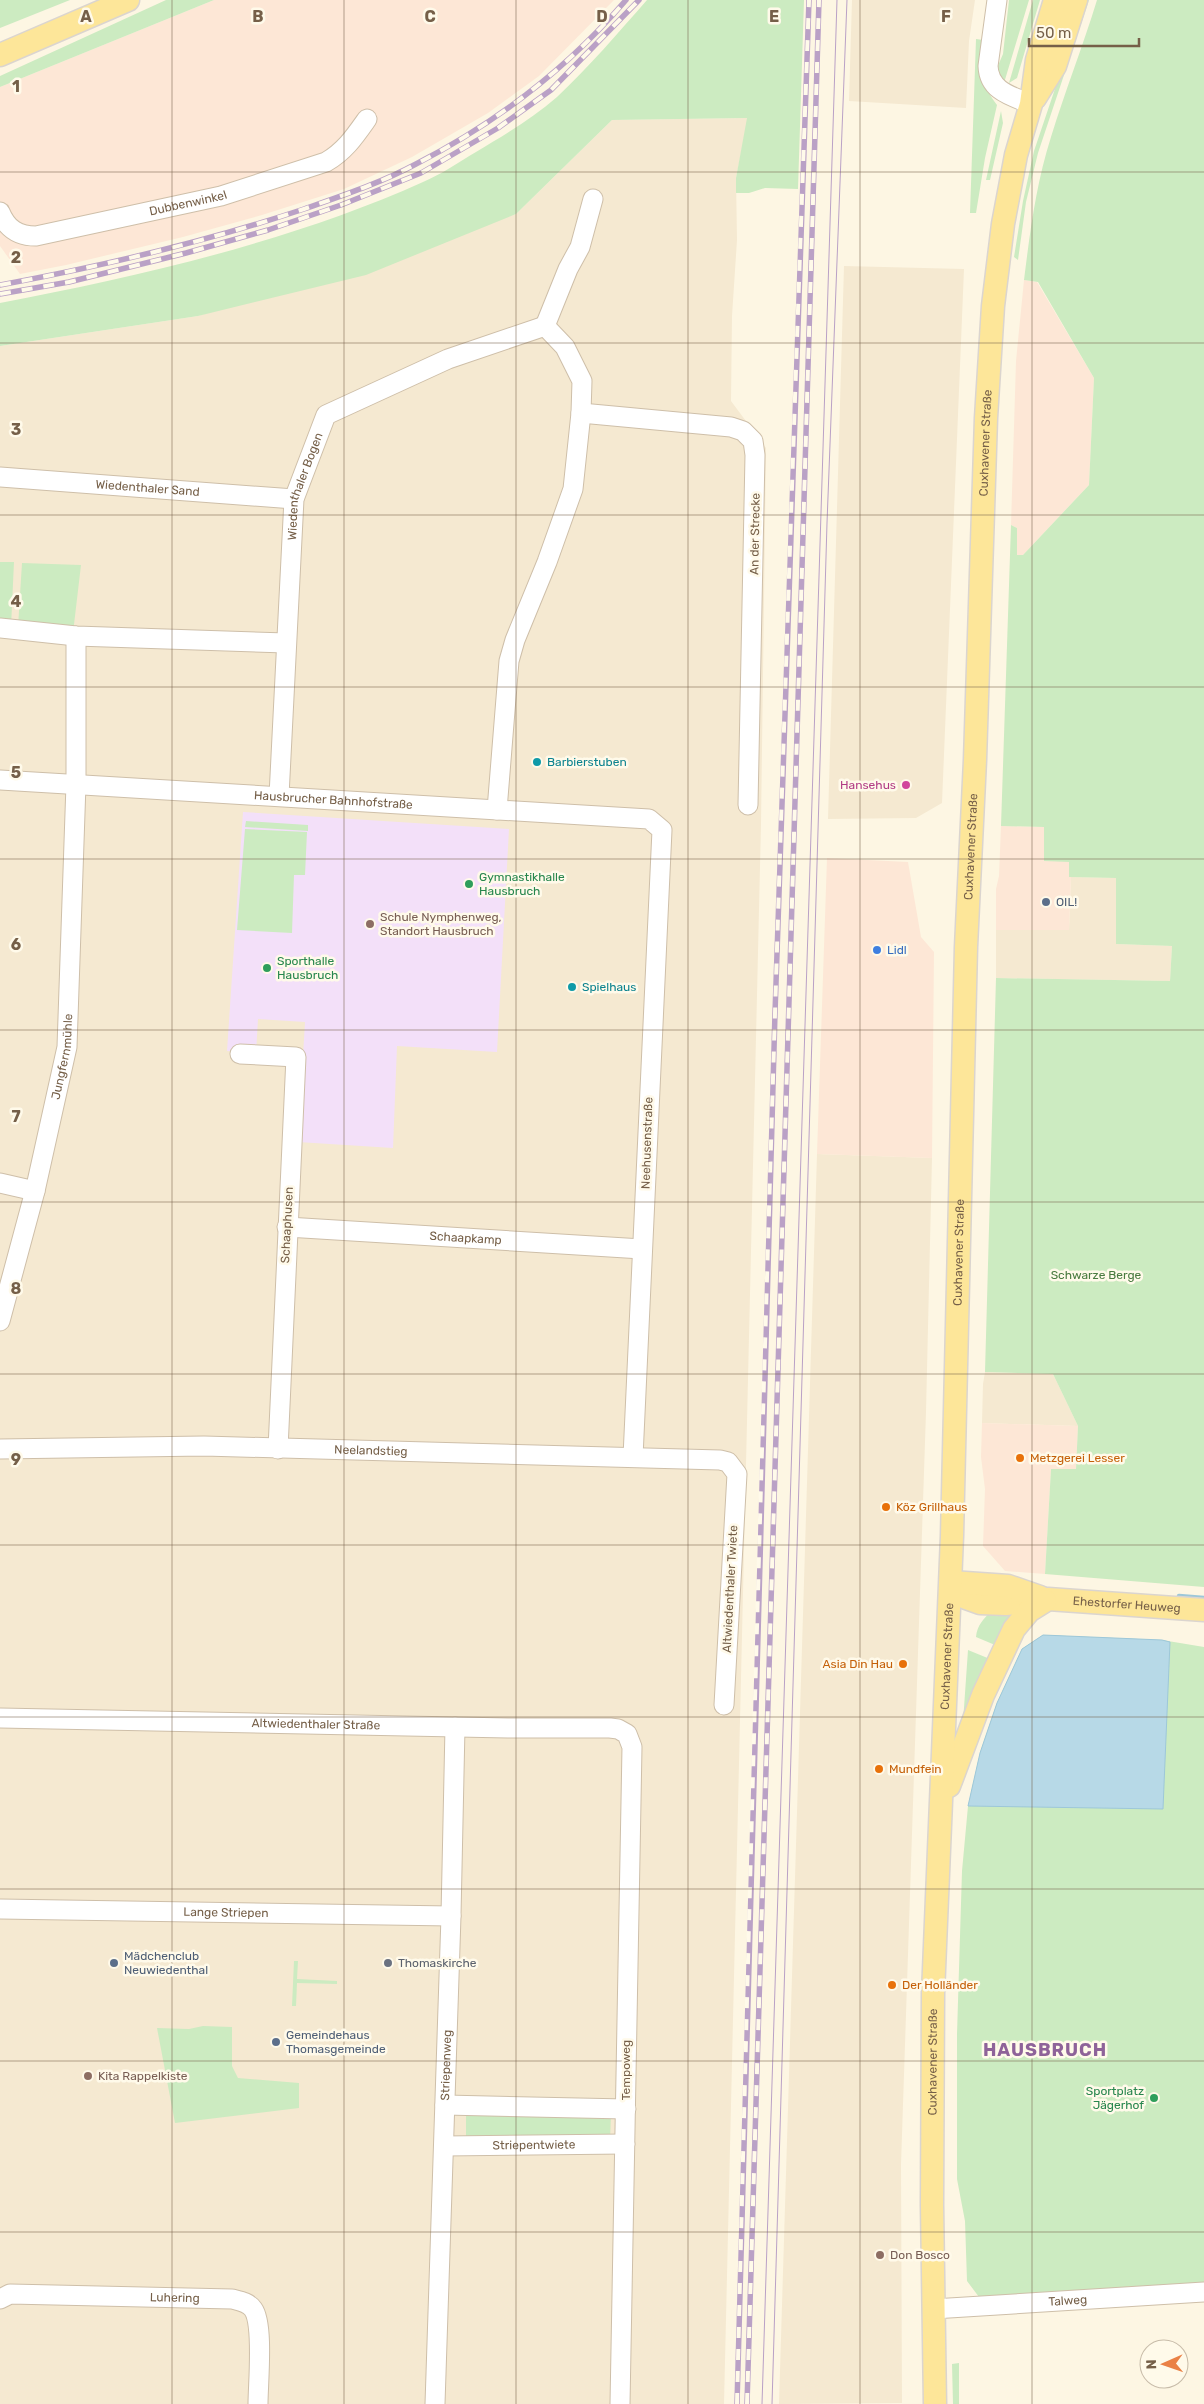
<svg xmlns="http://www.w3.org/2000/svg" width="1204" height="2404" viewBox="0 0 1204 2404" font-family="Rubik,sans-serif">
	<rect width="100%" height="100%" fill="#fdf6e3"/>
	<path fill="#f5e9d1" d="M 852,0 L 975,0 L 969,41 L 966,108 L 849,101 Z
		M 748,118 L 736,178 L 737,240 L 732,316 L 731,401 L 766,448 L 761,824 L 724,2404 L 0,2404 L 0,346 L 198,316 L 516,214 L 612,120 Z
		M 844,266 L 964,269 L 942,803 L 916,818 L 828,819 Z
		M 1071,877 L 1116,878 L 1116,944 L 1172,946 L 1170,981 L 996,978 L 996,930 L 1069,930 Z
		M 817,1154 L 932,1158 L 926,1412 L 901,2165 L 902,2403 L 779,2404 Z
		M 985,1372 L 1053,1374 L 1078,1426 L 982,1423 L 983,1384 Z"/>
	<path fill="#fde7d6" d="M 214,0 L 614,0 L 539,76 L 488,113 L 412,157 L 344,189 L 262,215 L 183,237 L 66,265 L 20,274 L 0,246 L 0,87 Z
		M 1024,280 L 1037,282 L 1094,378 L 1089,485 L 1023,555 L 1017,555 L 1017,528 L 1011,525 L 1016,361 Z
		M 1001,826 L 1044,827 L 1069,862 L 1069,877 L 1071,877 L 1069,930 L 996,930 L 996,889 L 999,876 Z
		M 827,858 L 908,862 L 921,937 L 934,952 L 932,1158 L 817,1154 Z
		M 982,1423 L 1078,1426 L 1076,1470 L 1051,1469 L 1045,1574 L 1005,1571 L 983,1546 L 985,1489 L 981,1457 Z"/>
	<path fill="#f3e0f9" d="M 243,812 L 509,829 L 497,1052 L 397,1046 L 393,1148 L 298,1142 L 305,1022 L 258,1019 L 256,1053 L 227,1051 Z"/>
	<path fill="#ccebc1" d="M 0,0 L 70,0 L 0,28 Z
		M 166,0 L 214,0 L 0,87 L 0,76 Z
		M 647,0 L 804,0 L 798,189 L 765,188 L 749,193 L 736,193 L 736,178 L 747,118 L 612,120 L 516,214 L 366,275 L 198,316 L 0,346 L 0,303 C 142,276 292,241 423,182 C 442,174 459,162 476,152 C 503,136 533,118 557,97 C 589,67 618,33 647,0 Z
		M 1009,0 L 1029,0 L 1004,83 L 1000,80 L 997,68 L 1003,54 Z
		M 1033,0 L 1040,0 L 1017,78 L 1009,83 Z
		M 1085,0 L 1089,0 L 1038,153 L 1026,202 L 1018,260 L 1014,257 L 1023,201 L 1034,151 Z
		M 1097,0 L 1204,0 L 1204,1587 L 1045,1574 L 1051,1469 L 1076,1469 L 1078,1426 L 1053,1374 L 985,1372 L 996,978 L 1170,981 L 1172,946 L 1116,944 L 1116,878 L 1069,877 L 1069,862 L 1044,861 L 1044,827 L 1001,826 L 1011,525 L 1017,528 L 1017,555 L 1023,555 L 1089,485 L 1094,378 L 1038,282 L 1024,280 C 1030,232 1036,184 1051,137 C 1065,91 1083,46 1097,0 Z
		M 976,39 L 983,40 C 979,73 977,77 997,105 L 985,158 L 976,213 L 970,213 Z
		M 1001,111 L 1003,123 L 990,180 L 986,180 Z
		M 0,562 L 14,562 L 11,627 L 0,626 Z
		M 22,563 L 81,565 L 73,633 L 18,627 Z
		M 246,821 L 308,825 L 308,831 L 245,827 Z
		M 245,829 L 307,832 L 305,875 L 294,875 L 292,933 L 237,930 Z
		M 991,1611 L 1013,1613 L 995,1645 L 976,1637 C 977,1625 984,1619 991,1611 Z
		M 1043,1635 L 1162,1640 L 1204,1647 L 1204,2283 L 979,2297 L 967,2281 L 965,2221 L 957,2179 L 957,2034 L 962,1871 L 968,1806 L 980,1753 L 997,1703 L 1022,1649 Z
		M 968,1650 L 990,1659 L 963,1722 Z
		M 294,1961 L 298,1961 L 297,1979 L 337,1981 L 337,1984 L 297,1983 L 296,2006 L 292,2006 Z
		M 203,2026 L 232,2027 L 232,2066 L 238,2078 L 299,2083 L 299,2108 L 175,2123 L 157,2028 L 189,2029 Z
		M 466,2110 L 611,2113 L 610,2141 L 466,2139 Z
		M 959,2363 L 959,2404 L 953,2404 L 952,2364 Z"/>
	<path fill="#b7d9e7" stroke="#9dc7d9" d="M 1043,1635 L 1162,1640 L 1170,1642 L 1163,1809 L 968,1806 L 980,1753 L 997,1703 L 1022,1649 Z"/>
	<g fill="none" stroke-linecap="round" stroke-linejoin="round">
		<path stroke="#9dc7d9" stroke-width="4.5" d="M 1179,1596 L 1204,1598"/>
		<g stroke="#cebfa9" stroke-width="21">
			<g id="minor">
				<path d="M 997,0 L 988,66 C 989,91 1011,96 1031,104"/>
				<path id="s1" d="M 0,212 C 7,229 18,236 36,236 L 221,196 L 326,162 C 345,151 355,136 367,119"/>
				<path d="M 545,326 L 568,269 L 580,247 L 593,199"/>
				<path d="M 581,413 L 731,427 L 743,431 L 753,441 L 755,455 L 748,805"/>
				<path id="s2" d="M 0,477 L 294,499"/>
				<path d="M 0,628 L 76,636 L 286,643"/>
				<path id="s3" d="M 0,780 L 649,819 L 662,830 L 633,1457"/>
				<path id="s4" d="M 279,796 L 294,499 L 326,415 L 448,359 L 545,326"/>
				<path d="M 497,810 L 509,661 L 515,640 L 547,562 L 573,489 L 581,413 L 582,381 L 565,347 L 545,326"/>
				<path d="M 240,1054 L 296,1057 L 278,1449"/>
				<path d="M 0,1183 L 35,1191"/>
				<path id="s5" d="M 287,1227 L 642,1249"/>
				<path id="s6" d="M 0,1321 L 35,1191 L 67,1047 L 76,784 L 76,636"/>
				<path id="s7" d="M 0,1449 L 204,1446 L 720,1460 L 728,1462 L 737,1474 L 724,1705"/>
				<path id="s8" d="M 0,1718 L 508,1728 L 610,1728 L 618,1729 L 627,1734 L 632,1747 L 620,2404"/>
				<path id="s9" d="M 0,1909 L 451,1916"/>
				<path d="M 445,2105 L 626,2109"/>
				<path id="s10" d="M 444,2146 L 625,2144"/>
				<path id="s11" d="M 0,2299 L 10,2294 L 232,2299 C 240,2301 248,2302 253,2309 C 264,2324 258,2383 258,2404"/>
				<path id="s12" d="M 933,2309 L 1204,2292"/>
				<path id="s13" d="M 435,2404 L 451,1916 L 455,1727"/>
			</g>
		</g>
		<g stroke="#dbd5cf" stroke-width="25">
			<g id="major">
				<path d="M 0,55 L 128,0"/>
				<path d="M 1035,98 L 1055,66 L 1076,0"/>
				<path id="s14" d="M 951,1582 L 966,1598 L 980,1603 L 1006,1604 L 1048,1599 L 1204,1610"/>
				<path d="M 951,1582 L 1008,1586 L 1040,1597"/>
				<path d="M 949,1786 L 983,1695 L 1014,1629 L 1029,1611 L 1045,1601"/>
				<path id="s15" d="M 935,2404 L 932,2205 L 933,1994 L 952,1536 L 966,947 L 975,760 L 986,418 L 993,306 L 1003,224 L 1016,155 L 1031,104 L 1037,60 L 1055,0"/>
			</g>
		</g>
		<use href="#minor" stroke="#fff" stroke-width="19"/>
		<use href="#major" stroke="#fde699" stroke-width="22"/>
		<path stroke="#baa1c6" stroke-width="1" d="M 762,2404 L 837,0
			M 772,2404 L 827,523 L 847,0"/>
		<g stroke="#baa1c6" stroke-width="5.5">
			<path id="rail" d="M 0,285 C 103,266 205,242 304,209 C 341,196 381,183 416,164 C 496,123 567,69 626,0
				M 0,294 L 69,282 L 186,253 L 268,230 L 341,205 L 421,173 L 498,128 L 551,90 L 639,0
				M 737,2404 C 756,1603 780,801 809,0
				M 747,2404 L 819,0"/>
		</g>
		<use href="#rail" stroke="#fffaea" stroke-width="4" stroke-dasharray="11" stroke-linecap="butt"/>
	</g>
	<path fill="none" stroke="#755f48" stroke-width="1" stroke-opacity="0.55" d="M 172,0 L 172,2404M 344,0 L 344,2404M 516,0 L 516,2404M 688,0 L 688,2404M 860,0 L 860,2404M 1032,0 L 1032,2404M 0,172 L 1204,172M 0,343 L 1204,343M 0,515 L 1204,515M 0,687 L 1204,687M 0,859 L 1204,859M 0,1030 L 1204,1030M 0,1202 L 1204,1202M 0,1374 L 1204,1374M 0,1545 L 1204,1545M 0,1717 L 1204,1717M 0,1889 L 1204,1889M 0,2061 L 1204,2061M 0,2232 L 1204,2232"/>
	<g fill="#0f9aa8" stroke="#fffaea" stroke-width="2">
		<circle cx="537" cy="762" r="5"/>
		<circle cx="572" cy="987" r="5"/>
	</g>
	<circle fill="#d1479c" stroke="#fffaea" stroke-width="2" cx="906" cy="785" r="5"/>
	<g fill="#2e9e5b" stroke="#fffaea" stroke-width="2">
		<circle cx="469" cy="884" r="5"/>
		<circle cx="267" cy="968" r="5"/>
		<circle cx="1154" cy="2098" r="5"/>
	</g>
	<g fill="#5c6f8a" stroke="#fffaea" stroke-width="2">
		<circle cx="1046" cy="902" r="5"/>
		<circle cx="114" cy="1963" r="5"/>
		<circle cx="276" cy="2042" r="5"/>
	</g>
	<g fill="#8d6e63" stroke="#fffaea" stroke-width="2">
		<circle cx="370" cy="924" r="5"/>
		<circle cx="88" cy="2076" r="5"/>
		<circle cx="880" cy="2255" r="5"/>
	</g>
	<circle fill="#3f7fe0" stroke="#fffaea" stroke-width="2" cx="877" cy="950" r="5"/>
	<g fill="#e8710a" stroke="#fffaea" stroke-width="2">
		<circle cx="1020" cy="1458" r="5"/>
		<circle cx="886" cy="1507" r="5"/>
		<circle cx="903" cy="1664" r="5"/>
		<circle cx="879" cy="1769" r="5"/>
		<circle cx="892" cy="1985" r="5"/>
	</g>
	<circle fill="#6b7280" stroke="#fffaea" stroke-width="2" cx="388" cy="1963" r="5"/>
	<g text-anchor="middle" stroke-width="5" stroke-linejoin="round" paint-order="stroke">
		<g font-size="12" fill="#755f48" stroke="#fffaea">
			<text dy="4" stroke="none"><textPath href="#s1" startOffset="202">Dubbenwinkel</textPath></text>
			<text dy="4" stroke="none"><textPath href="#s15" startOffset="1962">Cuxhavener Straße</textPath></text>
			<text dy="4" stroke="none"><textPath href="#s2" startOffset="148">Wiedenthaler Sand</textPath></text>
			<text dy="4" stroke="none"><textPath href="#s4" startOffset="312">Wiedenthaler Bogen</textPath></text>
			<text transform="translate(755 534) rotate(-89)" y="4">An der Strecke</text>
			<text dy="4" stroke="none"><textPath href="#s3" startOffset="334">Hausbrucher Bahnhofstraße</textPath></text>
			<text dy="4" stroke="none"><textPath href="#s15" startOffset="1558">Cuxhavener Straße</textPath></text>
			<text dy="4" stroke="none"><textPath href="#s6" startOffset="272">Jungfernmühle</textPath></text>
			<text transform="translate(647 1143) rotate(-88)" y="4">Neehusenstraße</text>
			<text transform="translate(287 1225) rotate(-87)" y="4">Schaaphusen</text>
			<text dy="4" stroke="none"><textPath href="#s5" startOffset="179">Schaapkamp</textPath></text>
			<text dy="4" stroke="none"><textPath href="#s15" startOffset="1152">Cuxhavener Straße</textPath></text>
			<text dy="4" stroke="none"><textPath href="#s7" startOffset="371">Neelandstieg</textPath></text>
			<text transform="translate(730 1589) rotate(-87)" y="4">Altwiedenthaler Twiete</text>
			<text dy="4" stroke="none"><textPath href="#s14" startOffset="184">Ehestorfer Heuweg</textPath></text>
			<text dy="4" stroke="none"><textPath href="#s15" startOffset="748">Cuxhavener Straße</textPath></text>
			<text dy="4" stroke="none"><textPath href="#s8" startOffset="316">Altwiedenthaler Straße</textPath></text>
			<text dy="4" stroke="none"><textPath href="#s9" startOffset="226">Lange Striepen</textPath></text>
			<text dy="4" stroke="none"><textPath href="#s15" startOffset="342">Cuxhavener Straße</textPath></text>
			<text dy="4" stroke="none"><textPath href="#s13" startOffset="339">Striepenweg</textPath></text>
			<text transform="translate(626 2070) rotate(-90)" y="4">Tempoweg</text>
			<text dy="4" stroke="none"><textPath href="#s10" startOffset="90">Striepentwiete</textPath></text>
			<text dy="4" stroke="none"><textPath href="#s11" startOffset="176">Luhering</textPath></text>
			<text dy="4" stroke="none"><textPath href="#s12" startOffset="135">Talweg</textPath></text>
		</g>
		<g font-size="12" fill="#0d838f" stroke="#fffaea" text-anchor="start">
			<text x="547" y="766">Barbierstuben</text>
			<text x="582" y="991">Spielhaus</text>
		</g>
		<g font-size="12" fill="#b23c85" stroke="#fffaea" text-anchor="end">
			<text x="896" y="789">Hansehus</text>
		</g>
		<g font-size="12" fill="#27864d" stroke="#fffaea" text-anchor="start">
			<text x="479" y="881">Gymnastikhalle<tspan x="479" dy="14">Hausbruch</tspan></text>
			<text x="277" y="965">Sporthalle<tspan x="277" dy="14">Hausbruch</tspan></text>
			<text x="1144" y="2095" text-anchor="end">Sportplatz<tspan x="1144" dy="14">Jägerhof</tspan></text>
		</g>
		<g font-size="12" fill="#4e5e75" stroke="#fffaea" text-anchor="start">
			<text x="1056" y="906">OIL!</text>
			<text x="124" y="1960">Mädchenclub<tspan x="124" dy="14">Neuwiedenthal</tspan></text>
			<text x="286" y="2039">Gemeindehaus<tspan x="286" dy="14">Thomasgemeinde</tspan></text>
		</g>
		<g font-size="12" fill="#785e54" stroke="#fffaea" text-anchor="start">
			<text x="380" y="921">Schule Nymphenweg,<tspan x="380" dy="14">Standort Hausbruch</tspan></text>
			<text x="98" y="2080">Kita Rappelkiste</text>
			<text x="890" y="2259">Don Bosco</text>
		</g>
		<g font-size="12" fill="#366cbe" stroke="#fffaea" text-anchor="start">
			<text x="887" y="954">Lidl</text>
		</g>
		<g font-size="12" fill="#497b40" stroke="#fffaea">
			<text x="1096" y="1279">Schwarze Berge</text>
		</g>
		<g font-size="12" fill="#c56008" stroke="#fffaea" text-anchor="start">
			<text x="1030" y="1462">Metzgerei Lesser</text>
			<text x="896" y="1511">Köz Grillhaus</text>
			<text x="893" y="1668" text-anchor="end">Asia Din Hau</text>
			<text x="889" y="1773">Mundfein</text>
			<text x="902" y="1989">Der Holländer</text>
		</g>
		<g font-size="12" fill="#5b616d" stroke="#fffaea" text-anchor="start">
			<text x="398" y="1967">Thomaskirche</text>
		</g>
		<g font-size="18" font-weight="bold" letter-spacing="1" fill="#8e6399" stroke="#fffaea">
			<text x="1045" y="2056">HAUSBRUCH</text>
		</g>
	</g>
	<g font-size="16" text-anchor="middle" font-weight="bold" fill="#755f48" stroke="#fffaea" stroke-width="5" stroke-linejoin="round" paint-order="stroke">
		<text x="86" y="22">A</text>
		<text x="258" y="22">B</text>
		<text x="430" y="22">C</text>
		<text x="602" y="22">D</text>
		<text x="774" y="22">E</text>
		<text x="946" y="22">F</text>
		<text x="16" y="92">1</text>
		<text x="16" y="263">2</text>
		<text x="16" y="435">3</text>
		<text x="16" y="607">4</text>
		<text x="16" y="778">5</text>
		<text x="16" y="950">6</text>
		<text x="16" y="1122">7</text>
		<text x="16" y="1294">8</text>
		<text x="16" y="1465">9</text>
	</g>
	<g transform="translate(1164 2364) rotate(268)"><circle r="24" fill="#fffaea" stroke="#c8bca9"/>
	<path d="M0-4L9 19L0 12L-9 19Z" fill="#ea8145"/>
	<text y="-8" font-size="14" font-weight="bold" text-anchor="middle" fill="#755f48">N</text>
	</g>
	<path d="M1029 38v8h110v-8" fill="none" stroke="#755f48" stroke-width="2.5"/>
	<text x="1036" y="38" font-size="15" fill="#755f48" stroke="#fffaea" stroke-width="4" paint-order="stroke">50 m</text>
</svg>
